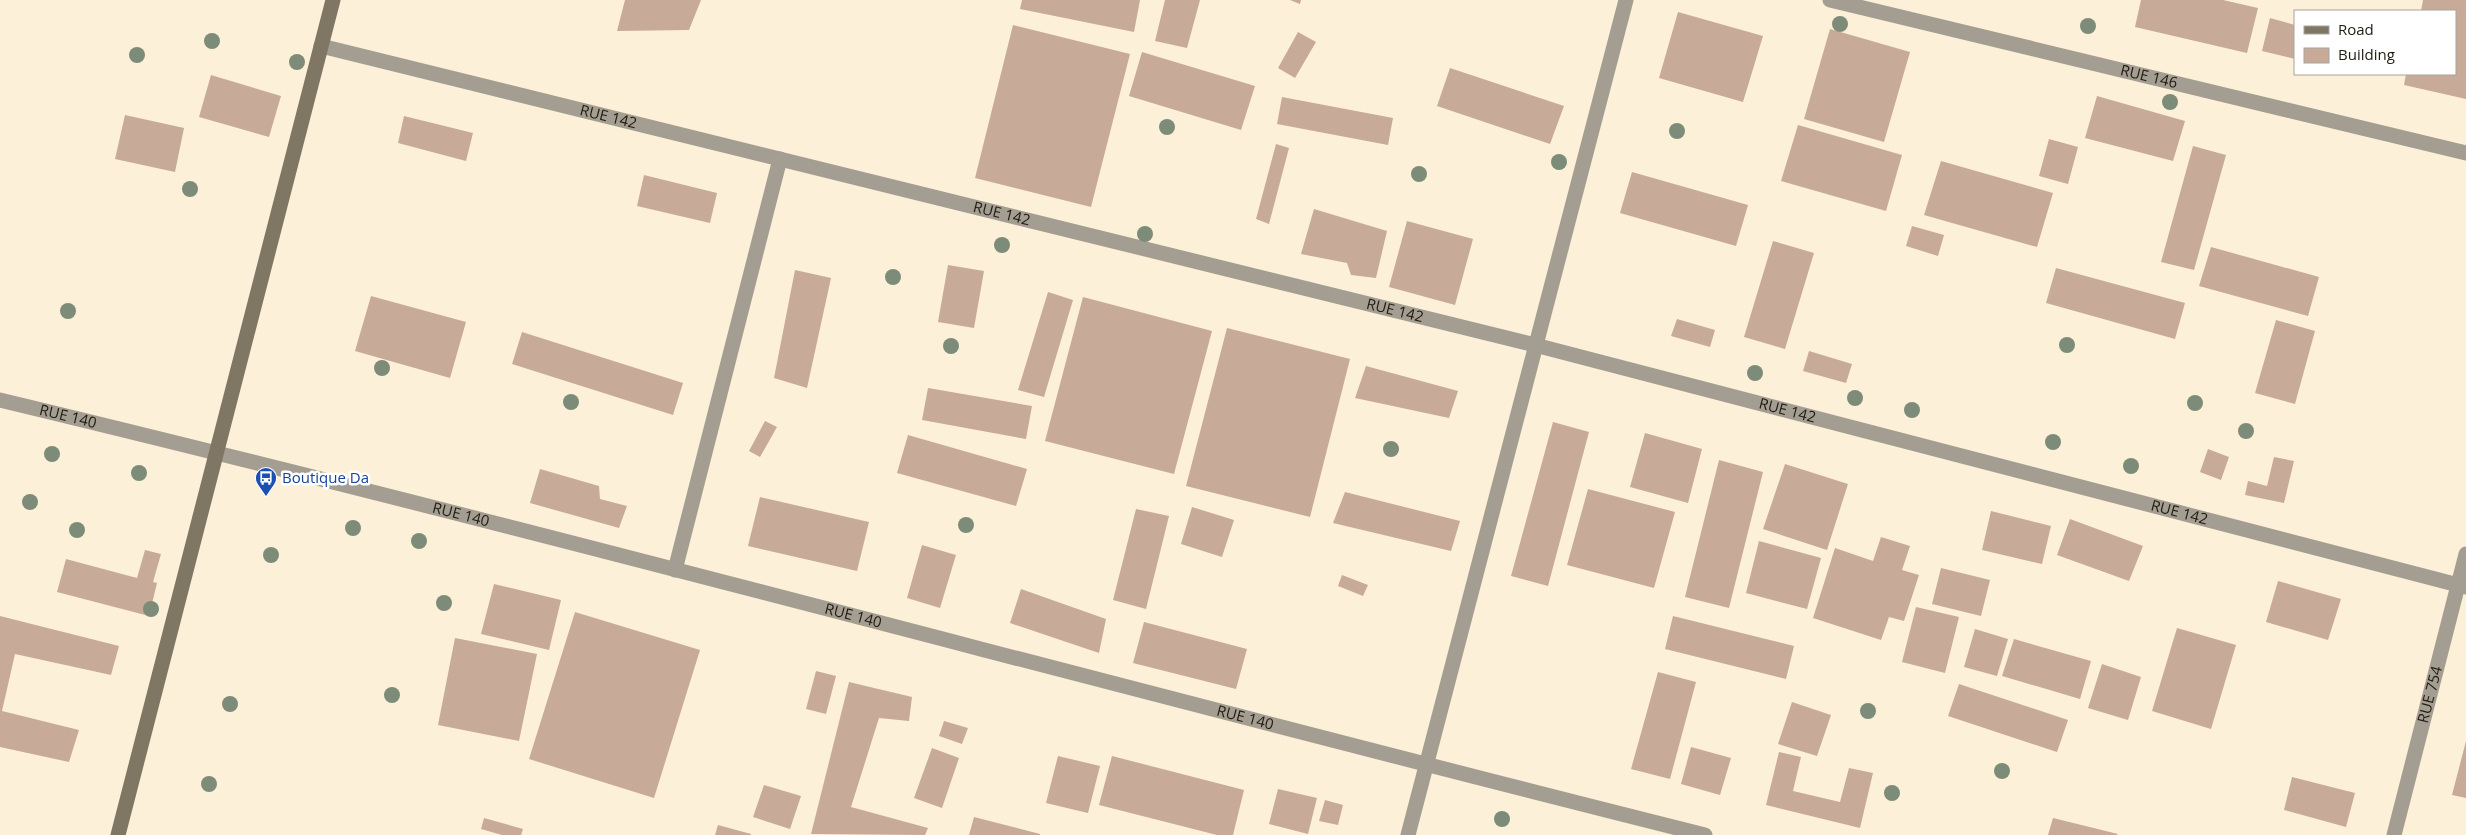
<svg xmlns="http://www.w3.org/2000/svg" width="2466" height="835" viewBox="0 0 2466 835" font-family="'Open Sans',sans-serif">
	<rect width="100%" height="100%" fill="#fdf0d8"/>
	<path fill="#c8aa98" d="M 625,0 L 701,0 L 689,30 L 617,31 Z
		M 1022,0 L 1140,0 L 1134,32 L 1020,9 Z
		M 1165,0 L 1200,0 L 1187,48 L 1155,41 Z
		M 1290,0 L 1301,0 L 1300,4 Z
		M 2141,0 L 2223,0 L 2258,8 L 2247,53 L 2135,27 Z
		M 2423,0 L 2466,0 L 2466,99 L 2404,85 L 2406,74 L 2455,74 L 2455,11 L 2421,11 Z
		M 1678,12 L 1763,36 L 1743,102 L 1659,78 Z
		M 2270,18 L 2295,25 L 2295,59 L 2262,51 Z
		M 1013,25 L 1130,54 L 1091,207 L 975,178 Z
		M 1830,29 L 1910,52 L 1884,142 L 1804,119 Z
		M 1298,32 L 1316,42 L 1295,78 L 1278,68 Z
		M 1142,52 L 1255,86 L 1241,130 L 1129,96 Z
		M 1450,68 L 1564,106 L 1550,144 L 1437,106 Z
		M 211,75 L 281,96 L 269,137 L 199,117 Z
		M 2097,96 L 2185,121 L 2173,161 L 2085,138 Z
		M 1282,97 L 1393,118 L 1388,145 L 1277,124 Z
		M 125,115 L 184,128 L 175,172 L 115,159 Z
		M 404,116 L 473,133 L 466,161 L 398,143 Z
		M 1798,125 L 1902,155 L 1886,211 L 1781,181 Z
		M 2049,139 L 2078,147 L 2068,184 L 2039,176 Z
		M 1276,144 L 1289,148 L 1269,224 L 1256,219 Z
		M 2193,146 L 2226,155 L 2194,270 L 2161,262 Z
		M 1941,161 L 2053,193 L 2037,247 L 1924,215 Z
		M 1632,172 L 1748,205 L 1736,246 L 1620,213 Z
		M 644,175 L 717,193 L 710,223 L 637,206 Z
		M 1314,209 L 1387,231 L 1376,278 L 1351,275 L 1347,263 L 1301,254 Z
		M 1407,221 L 1473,239 L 1455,305 L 1389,287 Z
		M 1912,226 L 1944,235 L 1938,256 L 1906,246 Z
		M 1773,241 L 1814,253 L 1785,349 L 1744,337 Z
		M 2211,247 L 2319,277 L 2308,316 L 2199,286 Z
		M 948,265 L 984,271 L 974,328 L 938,322 Z
		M 2056,268 L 2185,303 L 2175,339 L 2046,303 Z
		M 795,270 L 831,278 L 807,388 L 774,378 Z
		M 1048,292 L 1073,300 L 1044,397 L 1018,390 Z
		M 371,296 L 466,322 L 450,378 L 355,351 Z
		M 1083,297 L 1212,331 L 1174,474 L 1045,441 Z
		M 1677,319 L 1715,330 L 1710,347 L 1671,336 Z
		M 2276,320 L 2315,331 L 2295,404 L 2255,393 Z
		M 1227,328 L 1350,359 L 1310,517 L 1186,486 Z
		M 522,332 L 683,383 L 673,415 L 512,364 Z
		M 1809,351 L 1852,364 L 1846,383 L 1803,371 Z
		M 1366,366 L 1458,391 L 1449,418 L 1355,398 Z
		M 928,388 L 1032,406 L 1026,439 L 922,420 Z
		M 765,421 L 777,427 L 760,457 L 749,451 Z
		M 1553,422 L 1589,432 L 1548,586 L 1511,576 Z
		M 1645,433 L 1702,449 L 1688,503 L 1630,487 Z
		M 908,435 L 1027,469 L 1016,506 L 897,473 Z
		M 2208,449 L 2229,457 L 2221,480 L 2200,472 Z
		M 2274,457 L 2294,461 L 2284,503 L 2245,495 L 2248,481 L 2267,486 Z
		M 1719,460 L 1763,472 L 1729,608 L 1685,597 Z
		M 1785,464 L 1848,484 L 1827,550 L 1763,529 Z
		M 540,469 L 599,486 L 600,499 L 627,506 L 619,528 L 530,503 Z
		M 1588,489 L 1675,512 L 1654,588 L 1567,565 Z
		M 1345,492 L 1460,521 L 1451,551 L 1333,523 Z
		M 760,497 L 869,522 L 857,571 L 748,546 Z
		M 1192,507 L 1234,520 L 1222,557 L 1181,544 Z
		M 1136,509 L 1169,516 L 1146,609 L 1113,600 Z
		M 1991,511 L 2051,526 L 2042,564 L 1982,550 Z
		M 2070,519 L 2143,546 L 2129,581 L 2057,555 Z
		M 1881,537 L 1910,546 L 1902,570 L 1919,575 L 1904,621 L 1889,617 L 1881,640 L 1813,618 L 1835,548 L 1873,561 Z
		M 1759,541 L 1821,558 L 1807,609 L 1746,593 Z
		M 922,545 L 956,555 L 940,608 L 907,598 Z
		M 145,550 L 161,554 L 153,582 L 157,583 L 149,616 L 57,592 L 66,559 L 137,578 Z
		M 1941,568 L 1990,580 L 1981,616 L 1932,604 Z
		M 1342,575 L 1368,585 L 1363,596 L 1338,586 Z
		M 2278,581 L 2341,599 L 2328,640 L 2266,622 Z
		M 494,584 L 561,600 L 549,650 L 481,634 Z
		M 1021,589 L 1106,619 L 1099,653 L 1010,623 Z
		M 1916,607 L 1959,617 L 1945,673 L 1902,662 Z
		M 575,612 L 700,650 L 654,798 L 529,759 Z
		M 0,616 L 119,646 L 111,675 L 15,654 L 2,711 L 79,730 L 69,762 L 0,747 Z
		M 1673,616 L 1794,646 L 1786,679 L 1665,649 Z
		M 1144,622 L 1247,649 L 1236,689 L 1133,663 Z
		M 2177,628 L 2236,645 L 2211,729 L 2152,711 Z
		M 1975,629 L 2008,639 L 1997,676 L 1964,667 Z
		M 455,638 L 537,654 L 519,741 L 438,725 Z
		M 2014,639 L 2091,661 L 2080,699 L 2002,676 Z
		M 2102,664 L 2141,677 L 2128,720 L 2088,708 Z
		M 816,671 L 836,676 L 826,714 L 806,709 Z
		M 1658,672 L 1696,682 L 1670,779 L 1631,769 Z
		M 849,682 L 912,697 L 909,721 L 879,718 L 851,807 L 928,828 L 925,835 L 811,834 Z
		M 1959,684 L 2068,720 L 2057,752 L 1948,716 Z
		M 1792,702 L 1831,715 L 1817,756 L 1778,744 Z
		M 944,721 L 968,728 L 962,744 L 939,736 Z
		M 2466,741 L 2466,798 L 2452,795 Z
		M 1691,747 L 1731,758 L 1720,795 L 1681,784 Z
		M 932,748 L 959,758 L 942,808 L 914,798 Z
		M 1779,752 L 1801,757 L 1793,791 L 1840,802 L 1849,768 L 1873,773 L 1860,828 L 1766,805 Z
		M 1058,756 L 1100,766 L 1088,813 L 1046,803 Z
		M 1112,756 L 1244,790 L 1233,835 L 1217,835 L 1099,805 Z
		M 2292,777 L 2355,793 L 2346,827 L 2284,810 Z
		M 764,785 L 801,796 L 790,829 L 753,817 Z
		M 1278,789 L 1317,798 L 1308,834 L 1269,824 Z
		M 1325,800 L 1343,805 L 1338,825 L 1319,821 Z
		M 974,817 L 1040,834 L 1040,835 L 969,835 Z
		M 484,818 L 523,829 L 521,835 L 502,835 L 481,829 Z
		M 2053,818 L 2118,834 L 2117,835 L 2048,835 Z
		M 718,825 L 751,834 L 751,835 L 715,835 Z"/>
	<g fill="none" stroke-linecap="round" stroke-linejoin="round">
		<g stroke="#a49e92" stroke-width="15">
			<path id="s1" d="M 1830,0 L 2466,153"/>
			<path id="s2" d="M 321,46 L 1535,345 L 2466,587"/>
			<path id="s3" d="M 0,400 C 570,537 1136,693 1705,835"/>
			<path d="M 675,570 L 780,159"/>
			<path d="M 1408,835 L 1626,0"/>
			<path id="s4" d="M 2394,835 L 2466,554"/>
		</g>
		<path stroke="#807664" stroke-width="15" d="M 118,835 L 333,0"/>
	</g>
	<g fill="#7c8c78">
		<circle cx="1840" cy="24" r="8"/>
		<circle cx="2088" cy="26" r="8"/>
		<circle cx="212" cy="41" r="8"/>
		<circle cx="137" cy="55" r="8"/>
		<circle cx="297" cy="62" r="8"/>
		<circle cx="2170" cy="102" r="8"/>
		<circle cx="1167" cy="127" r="8"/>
		<circle cx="1677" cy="131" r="8"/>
		<circle cx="1559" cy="162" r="8"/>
		<circle cx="1419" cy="174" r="8"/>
		<circle cx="190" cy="189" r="8"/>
		<circle cx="1145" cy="234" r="8"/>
		<circle cx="1002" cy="245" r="8"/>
		<circle cx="893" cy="277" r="8"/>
		<circle cx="68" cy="311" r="8"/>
		<circle cx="2067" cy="345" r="8"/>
		<circle cx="951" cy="346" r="8"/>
		<circle cx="382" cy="368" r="8"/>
		<circle cx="1755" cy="373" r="8"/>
		<circle cx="1855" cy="398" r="8"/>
		<circle cx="571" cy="402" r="8"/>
		<circle cx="2195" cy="403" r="8"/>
		<circle cx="1912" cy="410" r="8"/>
		<circle cx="2246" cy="431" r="8"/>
		<circle cx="2053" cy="442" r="8"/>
		<circle cx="1391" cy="449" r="8"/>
		<circle cx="52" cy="454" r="8"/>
		<circle cx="2131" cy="466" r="8"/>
		<circle cx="139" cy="473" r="8"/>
		<circle cx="30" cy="502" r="8"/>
		<circle cx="966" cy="525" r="8"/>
		<circle cx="353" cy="528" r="8"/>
		<circle cx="77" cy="530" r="8"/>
		<circle cx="419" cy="541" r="8"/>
		<circle cx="271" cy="555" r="8"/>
		<circle cx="444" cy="603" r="8"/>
		<circle cx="151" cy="609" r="8"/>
		<circle cx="392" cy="695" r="8"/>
		<circle cx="230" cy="704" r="8"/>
		<circle cx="1868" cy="711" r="8"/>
		<circle cx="2002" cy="771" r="8"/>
		<circle cx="209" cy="784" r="8"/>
		<circle cx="1892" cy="793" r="8"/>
		<circle cx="1502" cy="819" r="8"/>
	</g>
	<defs>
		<g id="bus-pin" transform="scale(1.125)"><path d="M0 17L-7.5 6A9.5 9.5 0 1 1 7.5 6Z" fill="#1a4fb4" stroke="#fff"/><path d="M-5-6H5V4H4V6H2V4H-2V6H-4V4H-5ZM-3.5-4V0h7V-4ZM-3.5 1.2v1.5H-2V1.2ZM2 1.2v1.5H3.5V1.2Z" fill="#fff"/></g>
	</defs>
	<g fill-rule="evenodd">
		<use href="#bus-pin" x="266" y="478"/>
	</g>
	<g text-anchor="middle" stroke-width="5" stroke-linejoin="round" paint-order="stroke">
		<g font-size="15" fill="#211c11" stroke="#fff">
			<text dy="5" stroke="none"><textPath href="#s1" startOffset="328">RUE 146</textPath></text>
			<text dy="5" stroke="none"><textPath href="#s2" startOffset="296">RUE 142</textPath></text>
			<text dy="5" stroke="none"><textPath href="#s2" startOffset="701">RUE 142</textPath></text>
			<text dy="5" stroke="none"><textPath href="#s2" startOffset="1106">RUE 142</textPath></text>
			<text dy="5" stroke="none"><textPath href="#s2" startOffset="1511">RUE 142</textPath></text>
			<text dy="5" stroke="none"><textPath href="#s3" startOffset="70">RUE 140</textPath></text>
			<text dy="5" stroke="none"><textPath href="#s2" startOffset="1916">RUE 142</textPath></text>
			<text dy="5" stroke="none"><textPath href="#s3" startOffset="475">RUE 140</textPath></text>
			<text dy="5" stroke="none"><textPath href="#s3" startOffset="880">RUE 140</textPath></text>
			<text dy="5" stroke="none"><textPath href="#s4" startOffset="145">RUE 754</textPath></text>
			<text dy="5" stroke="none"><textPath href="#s3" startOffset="1285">RUE 140</textPath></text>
		</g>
		<g font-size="15" fill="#164399" stroke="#fff" text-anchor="start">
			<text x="282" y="483">Boutique Da</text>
		</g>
	</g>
	<rect x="2294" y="10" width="162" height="65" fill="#ffffff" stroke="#a6a4a0"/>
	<rect x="2304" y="26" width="25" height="8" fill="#807664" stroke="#a6a4a0"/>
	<text x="2338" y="35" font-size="15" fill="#211c11">Road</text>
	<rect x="2304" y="48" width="25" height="15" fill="#c8aa98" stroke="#a6a4a0"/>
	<text x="2338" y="60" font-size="15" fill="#211c11">Building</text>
</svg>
